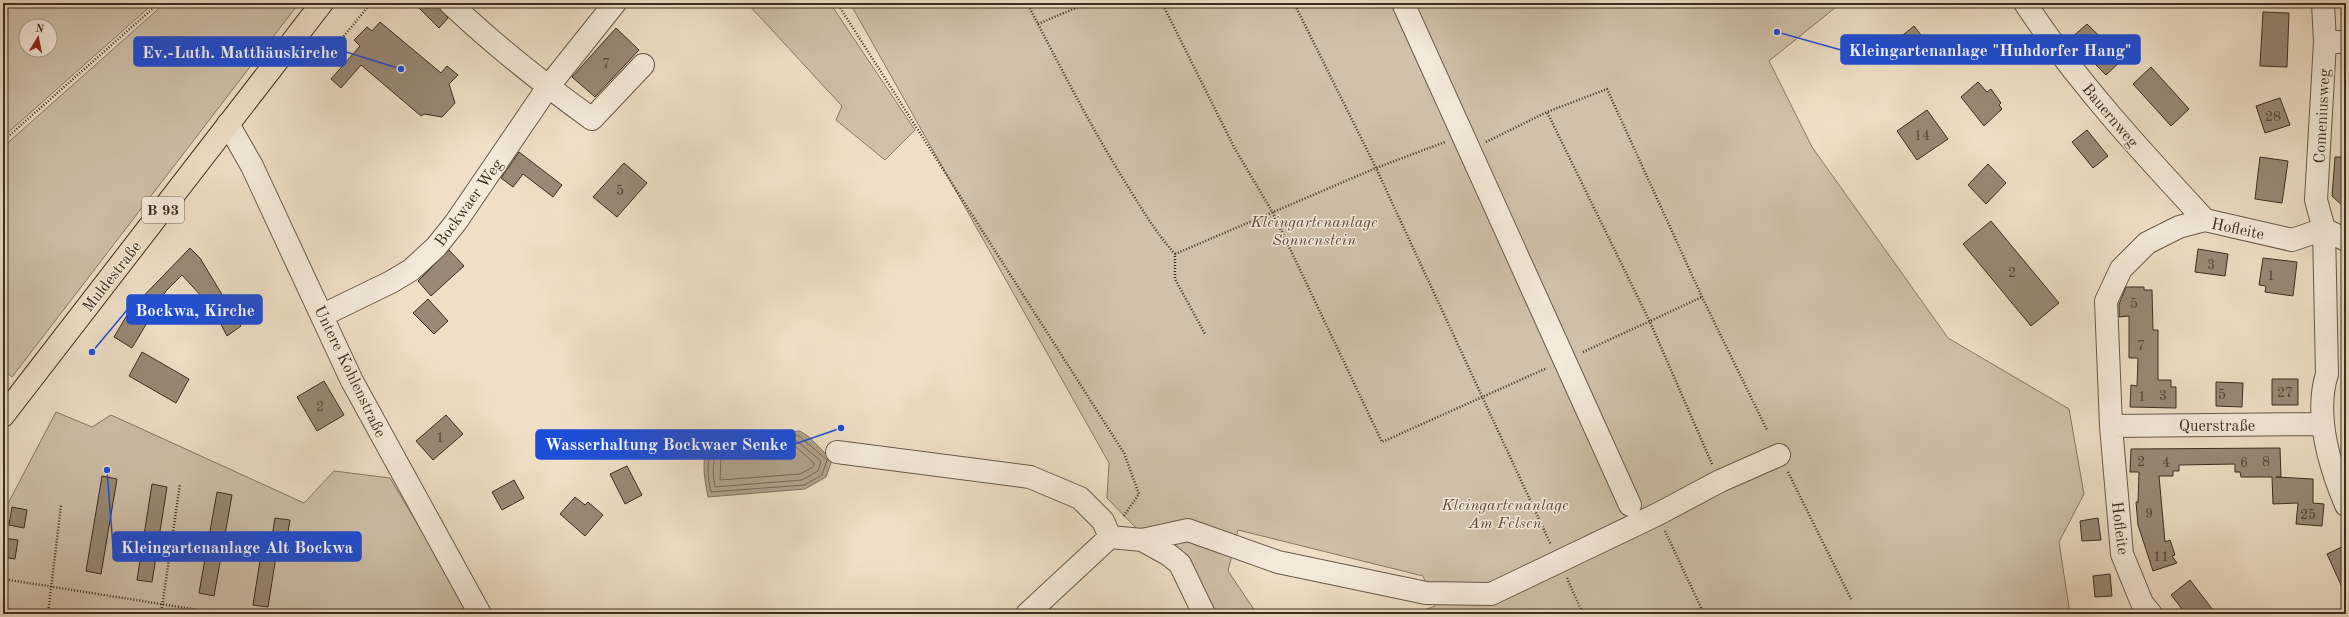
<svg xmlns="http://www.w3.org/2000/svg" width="2349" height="617" viewBox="0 0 2349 617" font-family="'Old Standard TT',serif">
	<rect width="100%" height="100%" fill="#eedfc6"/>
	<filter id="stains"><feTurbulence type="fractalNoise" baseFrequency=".005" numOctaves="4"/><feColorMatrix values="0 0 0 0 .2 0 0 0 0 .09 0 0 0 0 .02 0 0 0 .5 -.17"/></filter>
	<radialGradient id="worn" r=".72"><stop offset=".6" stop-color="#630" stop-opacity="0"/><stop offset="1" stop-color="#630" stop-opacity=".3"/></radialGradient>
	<path fill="#cfc1aa" stroke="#847866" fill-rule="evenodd" d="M 3,3 L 154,3 L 3,137 ZM 26,26 L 50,26 L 50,50 L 26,50 Z
		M 165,3 L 299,3 L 12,377 L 3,370 L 3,147 Z
		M 747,3 L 830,3 L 915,130 L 885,160 L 836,120 L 842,106 Z
		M 850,3 L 1841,3 L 1769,61 L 1812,147 L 1948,338 L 2069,409 L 2084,494 L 2059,542 L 2070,614 L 1414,614 L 1435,606 L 1423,576 L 1238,530 L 1228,571 L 1257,614 L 1206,614 L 1176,569 L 1107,498 L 1109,463 Z
		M 56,412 L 92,427 L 111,415 L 304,503 L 334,471 L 390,478 L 471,614 L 3,614 L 3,513 Z"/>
	<path fill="#b1a38e" stroke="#817462" d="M 800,431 L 809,437 L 832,460 L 826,477 L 805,489 L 708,497 C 705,481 699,455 712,441 C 723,430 783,432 800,431 Z"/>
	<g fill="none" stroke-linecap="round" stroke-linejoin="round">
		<path stroke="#766858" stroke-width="1" d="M 799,436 L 827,460 L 822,475 L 804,485 L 711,492 C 706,472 705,448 726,439 Z
			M 797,441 L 821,461 L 818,471 L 802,480 L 715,487 C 712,471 711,450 727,444 Z
			M 796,447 L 814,463 L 813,467 L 800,474 L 720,480 L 721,456 L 728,450 Z"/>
	</g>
	<path fill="#988a77" stroke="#3a2e21" d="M 414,3 L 436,3 L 448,18 L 439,28 Z
		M 2263,12 L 2289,13 L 2287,67 L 2260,66 Z
		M 380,22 L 441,73 L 447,66 L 458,75 L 449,84 L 455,103 L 442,117 L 424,114 L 421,116 L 361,65 L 341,88 L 331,79 L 360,46 L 354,40 L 367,27 L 372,31 Z
		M 2087,24 L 2123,59 L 2106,75 L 2070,39 Z
		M 1914,26 L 1928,44 L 1906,60 L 1893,43 Z
		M 616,28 L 639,50 L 595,97 L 572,77 Z
		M 2151,67 L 2189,109 L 2171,126 L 2133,84 Z
		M 1978,82 L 1987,92 L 1991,89 L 2001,103 L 1999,105 L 2002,109 L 1984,126 L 1961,97 Z
		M 2280,98 L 2290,125 L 2265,133 L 2256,106 Z
		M 1927,110 L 1948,139 L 1917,160 L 1897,131 Z
		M 2087,130 L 2108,156 L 2093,168 L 2072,142 Z
		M 519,152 L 562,185 L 553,197 L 523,174 L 513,187 L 501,178 Z
		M 2260,157 L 2288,161 L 2282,203 L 2255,199 Z
		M 2335,157 L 2346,157 L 2346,209 L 2332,196 Z
		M 624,163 L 647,183 L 617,217 L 593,197 Z
		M 1988,164 L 2006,183 L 1986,204 L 1968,185 Z
		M 1991,221 L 2059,303 L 2031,326 L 1963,244 Z
		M 190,248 L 200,258 L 241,326 L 227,336 L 213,309 L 182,275 L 166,291 L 132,348 L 114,337 L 130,310 Z
		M 2198,249 L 2228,254 L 2225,276 L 2195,272 Z
		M 449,250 L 464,266 L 431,296 L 418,281 Z
		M 2263,258 L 2297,262 L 2293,296 L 2265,292 L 2266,286 L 2259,285 Z
		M 2126,287 L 2144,287 L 2144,290 L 2152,290 L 2153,330 L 2158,330 L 2158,380 L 2171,380 L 2171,387 L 2176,387 L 2176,408 L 2130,407 L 2131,385 L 2137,386 L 2138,358 L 2129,358 L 2129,316 L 2119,317 L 2119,304 Z
		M 428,299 L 448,321 L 434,334 L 413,313 Z
		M 142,352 L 189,379 L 176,403 L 129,376 Z
		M 2272,379 L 2298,379 L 2298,405 L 2272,405 Z
		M 324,381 L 344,415 L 317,431 L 297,397 Z
		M 2216,382 L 2243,383 L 2242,407 L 2216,406 Z
		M 446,415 L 463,434 L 433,460 L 416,441 Z
		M 2280,448 L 2281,477 L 2276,477 L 2313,479 L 2313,503 L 2324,504 L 2322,526 L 2296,524 L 2298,503 L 2273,504 L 2272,477 L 2241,477 L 2240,472 L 2235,472 L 2235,464 L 2179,465 L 2179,471 L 2173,471 L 2173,476 L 2159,476 L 2165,542 L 2170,540 L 2175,555 L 2172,556 L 2177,563 L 2153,571 L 2138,525 L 2136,502 L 2138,502 L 2139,472 L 2130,472 L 2131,449 Z
		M 627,466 L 642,495 L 625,504 L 610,474 Z
		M 102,476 L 117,479 L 101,574 L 86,571 Z
		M 514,480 L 524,498 L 502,510 L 492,492 Z
		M 152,484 L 167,487 L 152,582 L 137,580 Z
		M 217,492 L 232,495 L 214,596 L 199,593 Z
		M 575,497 L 585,505 L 588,502 L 603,515 L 585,536 L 560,514 Z
		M 12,507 L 27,510 L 24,528 L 9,525 Z
		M 275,518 L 290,520 L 287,538 L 272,536 Z
		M 2098,518 L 2101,540 L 2082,541 L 2080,521 Z
		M 3,538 L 18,540 L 15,559 L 3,557 Z
		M 2346,545 L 2346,596 L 2327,554 Z
		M 262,548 L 277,550 L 268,607 L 253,605 Z
		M 2110,574 L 2112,596 L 2095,597 L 2093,576 Z
		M 2190,580 L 2216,614 L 2186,614 L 2171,595 Z"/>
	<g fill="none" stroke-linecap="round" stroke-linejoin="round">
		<g stroke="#675a4a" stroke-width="24">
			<path id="minor" d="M 450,3 C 494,45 542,83 592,119 L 643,65
				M 1403,3 L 1630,505
				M 2025,3 C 2077,82 2141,151 2205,220
				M 2323,3 L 2325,42 L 2316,200 L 2324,229 L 2327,374 C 2314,415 2330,467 2346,505
				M 2325,42 L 2346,42
				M 228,124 L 252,166 L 352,381 L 480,614
				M 2324,229 L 2346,240
				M 323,315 L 391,282 L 411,270 L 436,247 L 456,222 L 548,87 L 615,3
				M 2111,426 L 2323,424
				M 837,452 L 1030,477 L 1080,498 L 1103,521 L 1110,537
				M 1142,540 L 1188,530 L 1278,562 L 1426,593 L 1491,594 L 1658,514 L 1720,481 L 1779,455
				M 1027,614 L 1110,537 L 1142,540 L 1169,555 L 1180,564 L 1204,614
				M 2151,614 L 2142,603 L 2122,554 L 2111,426 L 2106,301 L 2121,269 L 2147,243 L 2179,227 L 2205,220 L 2292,240 L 2324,229"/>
		</g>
		<g stroke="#3a2e21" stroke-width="24">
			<path id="major" d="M 3,416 L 322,3"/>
		</g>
		<path stroke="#3a2e21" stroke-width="2.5" stroke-dasharray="1 2" stroke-linecap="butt" d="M 837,3 L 1124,453 L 1139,494 L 1123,517
			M 1027,3 C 1059,64 1090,126 1127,185 C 1142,209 1156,233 1175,254 L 1175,279 L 1205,334
			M 1162,3 L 1235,149 L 1273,213 L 1382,442 L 1547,368
			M 1294,3 L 1376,168 L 1551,545
			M 1038,24 L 1087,3
			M 314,46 L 330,53 L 371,3
			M 3,141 L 159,3
			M 1486,142 L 1547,112
			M 1175,254 L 1376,168 L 1445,142
			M 1583,352 L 1702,297
			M 1712,464 L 1650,322 L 1547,112 L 1607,89 L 1702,297 L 1767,430
			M 1788,472 L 1851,599
			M 1665,531 L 1704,614
			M 1567,578 L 1583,614
			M 3,579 L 224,614
			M 48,614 L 61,505
			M 161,614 L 180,484"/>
		<use href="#minor" stroke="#f4eada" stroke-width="22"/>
		<use href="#major" stroke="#eedfc6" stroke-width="22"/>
	</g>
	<g text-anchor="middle" stroke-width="3" stroke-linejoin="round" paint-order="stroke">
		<g font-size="14" fill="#524536">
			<text x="606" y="68">7</text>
			<text x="2273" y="121">28</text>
			<text x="1922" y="140">14</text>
			<text x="620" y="195">5</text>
			<text x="2211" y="269">3</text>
			<text x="2012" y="277">2</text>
			<text x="2271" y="280">1</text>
			<text x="2134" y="308">5</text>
			<text x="2141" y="350">7</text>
			<text x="2285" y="397">27</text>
			<text x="2222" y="399">5</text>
			<text x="2163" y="400">3</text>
			<text x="2142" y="401">1</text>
			<text x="320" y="411">2</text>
			<text x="440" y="442">1</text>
			<text x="2141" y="466">2</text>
			<text x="2266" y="466">8</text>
			<text x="2166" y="467">4</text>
			<text x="2244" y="467">6</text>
			<text x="2149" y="518">9</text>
			<text x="2308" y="519">25</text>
			<text x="2161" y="561">11</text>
		</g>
		<rect fill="#f4eada" stroke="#726658" stroke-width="1" x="142" y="197" width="42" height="26" rx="3"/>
		<g font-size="15" font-weight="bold" fill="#3a2e21">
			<text x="163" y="215">B 93</text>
		</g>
		<g font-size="16" fill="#3a2e21" stroke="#f4eada">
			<text transform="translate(2111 115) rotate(50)" y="6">Bauernweg</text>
			<text transform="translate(2321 116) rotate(-87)" y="6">Comeniusweg</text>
			<text transform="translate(468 202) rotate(-54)" y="6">Bockwaer Weg</text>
			<text transform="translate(2238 228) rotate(12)" y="6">Hofleite</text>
			<text transform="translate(111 276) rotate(-52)" y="6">Muldestraße</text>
			<text transform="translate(351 371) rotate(64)" y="6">Untere Kohlenstraße</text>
			<text x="2217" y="431">Querstraße</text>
			<text transform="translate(2121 528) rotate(83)" y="6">Hofleite</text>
		</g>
		<g font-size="16" font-style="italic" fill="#584b3c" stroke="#f4eada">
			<text x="1314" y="227">Kleingartenanlage<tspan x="1314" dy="18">Sonnenstein</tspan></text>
			<text x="1505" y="510">Kleingartenanlage<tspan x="1505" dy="18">Am Felsen</tspan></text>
		</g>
	</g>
	<path fill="none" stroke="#1d4ed8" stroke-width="1.5" d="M1777 32L1841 50M401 69L346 52M92 352L127 310M841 428L795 444M107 470L113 547"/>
	<g fill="#1d4ed8" stroke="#f4eada" stroke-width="1.5">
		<circle cx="1777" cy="32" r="4"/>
		<circle cx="401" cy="69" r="4"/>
		<circle cx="92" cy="352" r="4"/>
		<circle cx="841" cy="428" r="4"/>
		<circle cx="107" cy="470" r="4"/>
	</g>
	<g fill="#1d4ed8" stroke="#1d4ed8" stroke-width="1.5">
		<rect x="1841" y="35" width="299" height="29" rx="4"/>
		<rect x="134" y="37" width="212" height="29" rx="4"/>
		<rect x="127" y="295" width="135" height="29" rx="4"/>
		<rect x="536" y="430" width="259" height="29" rx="4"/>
		<rect x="113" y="532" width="248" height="29" rx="4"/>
	</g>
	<g font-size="17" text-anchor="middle" font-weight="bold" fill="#fff">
		<text x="1990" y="56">Kleingartenanlage "Huhdorfer Hang"</text>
		<text x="240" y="58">Ev.-Luth. Matthäuskirche</text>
		<text x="195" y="316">Bockwa, Kirche</text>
		<text x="666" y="450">Wasserhaltung Bockwaer Senke</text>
		<text x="237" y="553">Kleingartenanlage Alt Bockwa</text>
	</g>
	<rect width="2349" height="617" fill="none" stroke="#eedfc6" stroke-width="16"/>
	<rect x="4" y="4" width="2341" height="609" fill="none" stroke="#3a2e21" stroke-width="2"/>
	<rect x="8" y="8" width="2333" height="601" fill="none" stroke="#3a2e21"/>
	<g transform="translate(38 38) rotate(10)"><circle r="19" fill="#f4eada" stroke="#aa9f90"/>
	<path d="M0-3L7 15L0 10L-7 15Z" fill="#8f2418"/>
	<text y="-6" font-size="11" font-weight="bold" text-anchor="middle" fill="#3a2e21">N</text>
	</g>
	<rect width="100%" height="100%" filter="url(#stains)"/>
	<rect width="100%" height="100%" fill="url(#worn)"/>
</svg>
